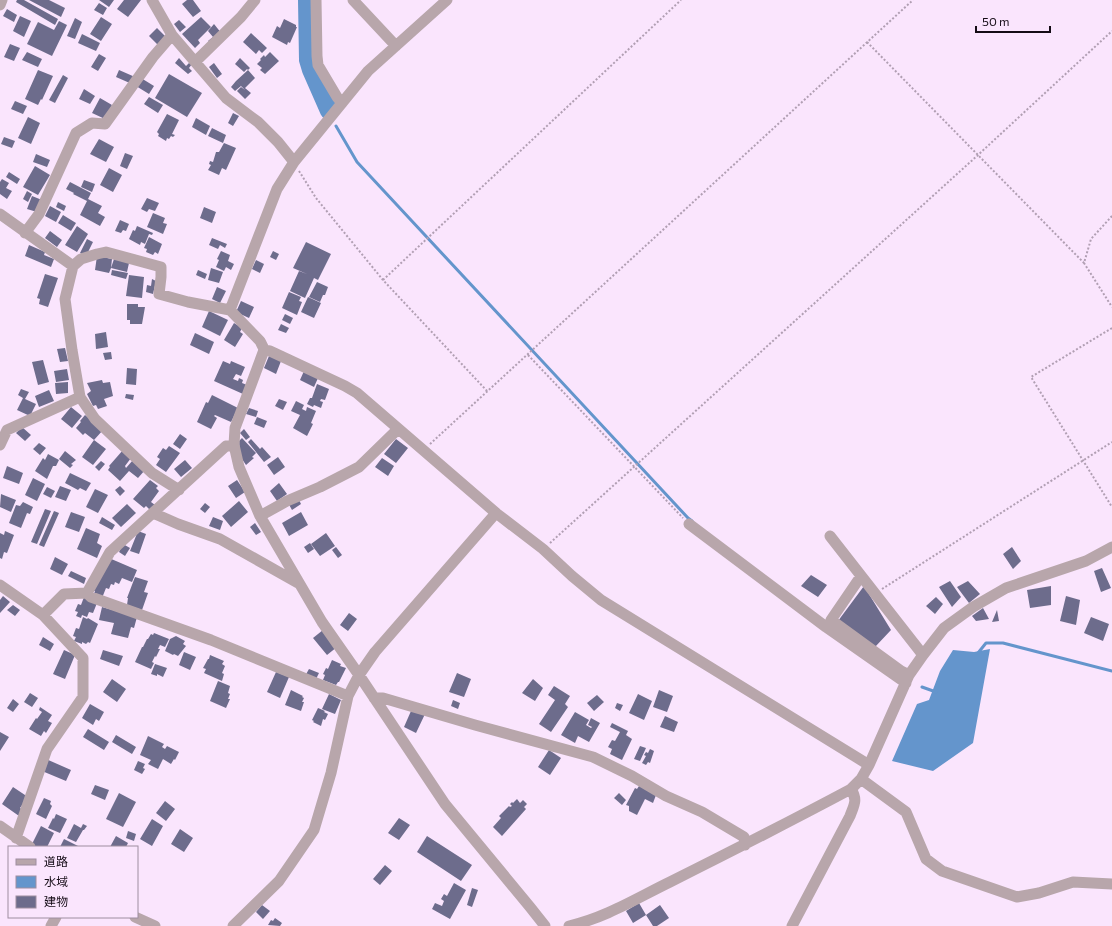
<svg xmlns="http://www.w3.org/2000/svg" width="1112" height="926" viewBox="0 0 1112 926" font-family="Commissioner,'Noto Sans JP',sans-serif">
	<rect width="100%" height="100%" fill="#fae5fd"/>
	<path fill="#6495cc" d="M 990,649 L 973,743 L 933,771 L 892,761 L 917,704 L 929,700 L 940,671 L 953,650 L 974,652 Z"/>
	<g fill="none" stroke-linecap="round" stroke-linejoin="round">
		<path stroke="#6495cc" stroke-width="3" d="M 336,126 L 357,162 L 688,518 L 692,521
			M 978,653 L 986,643 L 1003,643 L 1112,671
			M 922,687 L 936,692"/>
		<path stroke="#6495cc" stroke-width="18" d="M 307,0 L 308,60 L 311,70 L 329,111"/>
	</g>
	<path fill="#6d6c8c" d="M 17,0 L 24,0 L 58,19 L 55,25 L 16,2 Z
		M 29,0 L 49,0 L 65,8 L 61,17 Z
		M 99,0 L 114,0 L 109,7 Z
		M 124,0 L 141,0 L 128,17 L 117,9 Z
		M 187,0 L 193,0 L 201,11 L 193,17 L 182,4 Z
		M 99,3 L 107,8 L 103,15 L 94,10 Z
		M 7,9 L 17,15 L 14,22 L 3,16 Z
		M 20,16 L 31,21 L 24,37 L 13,31 Z
		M 101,17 L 112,24 L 101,41 L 90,34 Z
		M 201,17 L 211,27 L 198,40 L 200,43 L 195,48 L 182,34 Z
		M 75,18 L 82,22 L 75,39 L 67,36 Z
		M 284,19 L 296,25 L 296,27 L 297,27 L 290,43 L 288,42 L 287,45 L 272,37 L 277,26 L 280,28 Z
		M 179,20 L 186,27 L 180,32 L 174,24 Z
		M 59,21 L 67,25 L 52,56 L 27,44 L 38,22 L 54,30 Z
		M 214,24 L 222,34 L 211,44 L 208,41 L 213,37 L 208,31 Z
		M 157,28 L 166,37 L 158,45 L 149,36 Z
		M 251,33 L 267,48 L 262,53 L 259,50 L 256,54 L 243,42 Z
		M 82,34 L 100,43 L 96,51 L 78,43 Z
		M 10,44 L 20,48 L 14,61 L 4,57 Z
		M 27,52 L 42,59 L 38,67 L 22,60 Z
		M 270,52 L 279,61 L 265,74 L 260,70 L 262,68 L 257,64 L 261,60 L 260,59 L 264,55 L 265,57 Z
		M 99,54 L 106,58 L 98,71 L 91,67 Z
		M 179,58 L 186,66 L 189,63 L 192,64 L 189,68 L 192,71 L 188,74 L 175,63 Z
		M 240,58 L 250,68 L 248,70 L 247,69 L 244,72 L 235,64 Z
		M 214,63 L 222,74 L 217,78 L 209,67 Z
		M 38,70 L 53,76 L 42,100 L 41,99 L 38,105 L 25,99 Z
		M 119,70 L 135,77 L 132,84 L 116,77 Z
		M 248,70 L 255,78 L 244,89 L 236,81 Z
		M 169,74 L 202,93 L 187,117 L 155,98 Z
		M 63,75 L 68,78 L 55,103 L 49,100 Z
		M 141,78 L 154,86 L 149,94 L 136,86 Z
		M 236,81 L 241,86 L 235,91 L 231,87 Z
		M 241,87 L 245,90 L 244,89 L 245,88 L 251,93 L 245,99 L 237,91 Z
		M 84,89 L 95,96 L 90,104 L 79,99 Z
		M 149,97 L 163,105 L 158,113 L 144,104 Z
		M 100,98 L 112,105 L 105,119 L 92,113 Z
		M 15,101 L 27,106 L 23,114 L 11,109 Z
		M 233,113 L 239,116 L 233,126 L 228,123 Z
		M 167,114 L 179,120 L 172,134 L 175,135 L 173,137 L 171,136 L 169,139 L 167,138 L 166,141 L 158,136 L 159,134 L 157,132 Z
		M 28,117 L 40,123 L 31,144 L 18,138 Z
		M 196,118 L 210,126 L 206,135 L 192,127 Z
		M 212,128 L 226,135 L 223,143 L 208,136 Z
		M 4,137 L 15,141 L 12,148 L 1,144 Z
		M 99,139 L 114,147 L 106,162 L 90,154 Z
		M 224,143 L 236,148 L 226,170 L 222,168 L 219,175 L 208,170 L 211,165 L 209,164 L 210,161 L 213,162 L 216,152 L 219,152 Z
		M 125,153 L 133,156 L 127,169 L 120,166 Z
		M 36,154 L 50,160 L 47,167 L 33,162 Z
		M 35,166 L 50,175 L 38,195 L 23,187 Z
		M 109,168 L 122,175 L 113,192 L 100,185 Z
		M 9,172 L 20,179 L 17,184 L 6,177 Z
		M 2,179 L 9,183 L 6,188 L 12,191 L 7,199 L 0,194 L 0,182 Z
		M 84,180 L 95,184 L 92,192 L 81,187 Z
		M 70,182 L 91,193 L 88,199 L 102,206 L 98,213 L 105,217 L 100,226 L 80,215 L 87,201 L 73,194 L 74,193 L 66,189 Z
		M 27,191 L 32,194 L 28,202 L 23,199 Z
		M 32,196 L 42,200 L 37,212 L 27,209 Z
		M 147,198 L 159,203 L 155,211 L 149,209 L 147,212 L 141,209 Z
		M 58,202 L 66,206 L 64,211 L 56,207 Z
		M 50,206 L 61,212 L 56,222 L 45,216 Z
		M 204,207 L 216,212 L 212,223 L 200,218 Z
		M 153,213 L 165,218 L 163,223 L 167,224 L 163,234 L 147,227 Z
		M 63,215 L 76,223 L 71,231 L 58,223 Z
		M 120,220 L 129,224 L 126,231 L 123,230 L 121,233 L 115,231 Z
		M 77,226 L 88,234 L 77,252 L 65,245 Z
		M 137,226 L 153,233 L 152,235 L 149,234 L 145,244 L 141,242 L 140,245 L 129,239 L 133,230 L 135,231 Z
		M 50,231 L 62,240 L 57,247 L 45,238 Z
		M 149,237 L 162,244 L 158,254 L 155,252 L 153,255 L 146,252 L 147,249 L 144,248 Z
		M 212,238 L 227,244 L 225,248 L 220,245 L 218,249 L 209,245 Z
		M 87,239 L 93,242 L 86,256 L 80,253 Z
		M 306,242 L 331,254 L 318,280 L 314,278 L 305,298 L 290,291 L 299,271 L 307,274 L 293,268 Z
		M 29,245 L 45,252 L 44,255 L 54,259 L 51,267 L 25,256 Z
		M 221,251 L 230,255 L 228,261 L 234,264 L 231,270 L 226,267 L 224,271 L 216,267 L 219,260 L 217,259 Z
		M 273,251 L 279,254 L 276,260 L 270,257 Z
		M 97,256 L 112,259 L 111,268 L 114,259 L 129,263 L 127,272 L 111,268 L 109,273 L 95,270 Z
		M 256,260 L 264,264 L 260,273 L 252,269 Z
		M 211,268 L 223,272 L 219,283 L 208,280 Z
		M 112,270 L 128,273 L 126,279 L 111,275 Z
		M 198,270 L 207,274 L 205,279 L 196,275 Z
		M 45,274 L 58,278 L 48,307 L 39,304 L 40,299 L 37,298 Z
		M 129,275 L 144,277 L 142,298 L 126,296 Z
		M 152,279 L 156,281 L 153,294 L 146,292 L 147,285 L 151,286 Z
		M 317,282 L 328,287 L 325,295 L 323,295 L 320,302 L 309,297 Z
		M 217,287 L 226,291 L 220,303 L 212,299 Z
		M 289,292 L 301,297 L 299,301 L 302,302 L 297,315 L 282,308 Z
		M 308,297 L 321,303 L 314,318 L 301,312 Z
		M 241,301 L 254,307 L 249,318 L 236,312 Z
		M 127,304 L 138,304 L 138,307 L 145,307 L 142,324 L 130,324 L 130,320 L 127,320 Z
		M 209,311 L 228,320 L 220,336 L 202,327 Z
		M 285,314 L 293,318 L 290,324 L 282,320 Z
		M 234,323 L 242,328 L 240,332 L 243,334 L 235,347 L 224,340 Z
		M 281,324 L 289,328 L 286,333 L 278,330 Z
		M 106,332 L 108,347 L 96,349 L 95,334 Z
		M 195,333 L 214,342 L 209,354 L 190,345 Z
		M 65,348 L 68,361 L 60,362 L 57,349 Z
		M 111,352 L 112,359 L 105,360 L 103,353 Z
		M 269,356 L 281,361 L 276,374 L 264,368 Z
		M 43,360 L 49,382 L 38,385 L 32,362 Z
		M 223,361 L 230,364 L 231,361 L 245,367 L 241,376 L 236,374 L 233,379 L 238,381 L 239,378 L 243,380 L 242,383 L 247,385 L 243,394 L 214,381 Z
		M 127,368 L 137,369 L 136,385 L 126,384 Z
		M 67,369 L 69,380 L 56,382 L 54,371 Z
		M 304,371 L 318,378 L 314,387 L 300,380 Z
		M 102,380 L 103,383 L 110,382 L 113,396 L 104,399 L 107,406 L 98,409 L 96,405 L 93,406 L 87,394 L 91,391 L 87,383 Z
		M 68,382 L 68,393 L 56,394 L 55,383 Z
		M 317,384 L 329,389 L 325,400 L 321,399 L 320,401 L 323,402 L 321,408 L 314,405 L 313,407 L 307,404 L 310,398 L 312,398 Z
		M 21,389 L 29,392 L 25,399 L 36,404 L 30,416 L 17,410 L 23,398 L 18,395 Z
		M 49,390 L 54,401 L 39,407 L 35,396 Z
		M 126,394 L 134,395 L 133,400 L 125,398 Z
		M 212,395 L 238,408 L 231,422 L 215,415 L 214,416 L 217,418 L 211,429 L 197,422 L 206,402 L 208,403 Z
		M 279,399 L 287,402 L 283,410 L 275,406 Z
		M 296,401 L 304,405 L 302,409 L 306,411 L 307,407 L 316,411 L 311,423 L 313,424 L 307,436 L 293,428 L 300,415 L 291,411 Z
		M 71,407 L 82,416 L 72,428 L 61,419 Z
		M 249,408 L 258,411 L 256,417 L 246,414 Z
		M 85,415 L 103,430 L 94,440 L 106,449 L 93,465 L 82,457 L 94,440 L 85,433 L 83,435 L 76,428 L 81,422 L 80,421 Z
		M 257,417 L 267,421 L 264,428 L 254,424 Z
		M 22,427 L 31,435 L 25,441 L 16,433 Z
		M 244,429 L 250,437 L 246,440 L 240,433 Z
		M 180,434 L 187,439 L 180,449 L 173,444 Z
		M 242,438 L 256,453 L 252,457 L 254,458 L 246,465 L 240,456 L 239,441 Z
		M 251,439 L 260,449 L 262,447 L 271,457 L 264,462 L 248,442 Z
		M 396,439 L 408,448 L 396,463 L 384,454 Z
		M 39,443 L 46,448 L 40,455 L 33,449 Z
		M 169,446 L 180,453 L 166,472 L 156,465 L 160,459 L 157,457 L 163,448 L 166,450 Z
		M 123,450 L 131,458 L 125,466 L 126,468 L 133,460 L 145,470 L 138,478 L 129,471 L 120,481 L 108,470 L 110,467 L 109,466 Z
		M 65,451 L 76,460 L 71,464 L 73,465 L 70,468 L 59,459 Z
		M 48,454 L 59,460 L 56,466 L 53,466 L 47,479 L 35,471 L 43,458 L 45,460 Z
		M 278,457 L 285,467 L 274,475 L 267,465 Z
		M 382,458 L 394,466 L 388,476 L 375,467 Z
		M 185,460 L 192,468 L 181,477 L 174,469 Z
		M 101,461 L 105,464 L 99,471 L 95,467 Z
		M 7,466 L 23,473 L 19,484 L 3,478 Z
		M 70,473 L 91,483 L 86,491 L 80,488 L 78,490 L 65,483 Z
		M 33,478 L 45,484 L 37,501 L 25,495 Z
		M 150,480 L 158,486 L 156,488 L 159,491 L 151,502 L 155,505 L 150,510 L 146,506 L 144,508 L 133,499 Z
		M 237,480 L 245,492 L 236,498 L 228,486 Z
		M 279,483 L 287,494 L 277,501 L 270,491 Z
		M 60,486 L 71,490 L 66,501 L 55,497 Z
		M 120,486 L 125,491 L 120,496 L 115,490 Z
		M 47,487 L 55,491 L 51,498 L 43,494 Z
		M 95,489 L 108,495 L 98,513 L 86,507 Z
		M 1,494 L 16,500 L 11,512 L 0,507 Z
		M 297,496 L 301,504 L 292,510 L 287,501 Z
		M 239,501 L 248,512 L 231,527 L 222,516 Z
		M 23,502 L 33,507 L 30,514 L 27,513 L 21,528 L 9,523 L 16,505 L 20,506 Z
		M 205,503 L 210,507 L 205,513 L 200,509 Z
		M 127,504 L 136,513 L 121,527 L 112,518 Z
		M 45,509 L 51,511 L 37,544 L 31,542 Z
		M 54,511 L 59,513 L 44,547 L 39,545 Z
		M 71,512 L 85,517 L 79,532 L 65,527 Z
		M 301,512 L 308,525 L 289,536 L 282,523 Z
		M 102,517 L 115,525 L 112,530 L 99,523 Z
		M 213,517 L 223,521 L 220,530 L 209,526 Z
		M 255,523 L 261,532 L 256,535 L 250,527 Z
		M 86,528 L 100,534 L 97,543 L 102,546 L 97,558 L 77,549 Z
		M 5,531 L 14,535 L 7,553 L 4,552 L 2,559 L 0,558 L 0,533 L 4,535 Z
		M 138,531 L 146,534 L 139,554 L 130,551 Z
		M 326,533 L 335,546 L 320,556 L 311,544 Z
		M 310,543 L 314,549 L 308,553 L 304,547 Z
		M 123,544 L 130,548 L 125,556 L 119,552 Z
		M 336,547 L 342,555 L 338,558 L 332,550 Z
		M 1012,547 L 1021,561 L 1013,569 L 1003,554 Z
		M 55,557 L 68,564 L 62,575 L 50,569 Z
		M 109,558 L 137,570 L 132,582 L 122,578 L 119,584 L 115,582 L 114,585 L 111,584 L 109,589 L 106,588 L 102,598 L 94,594 L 95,591 L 93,591 Z
		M 1102,568 L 1111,588 L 1101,592 L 1094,571 Z
		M 71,571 L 86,578 L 84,584 L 68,576 Z
		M 811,575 L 827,585 L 818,597 L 801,586 Z
		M 135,577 L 148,581 L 144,592 L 148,593 L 142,610 L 127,605 L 128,598 L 127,598 Z
		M 950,581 L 961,597 L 952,607 L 939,587 Z
		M 968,581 L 980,594 L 969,603 L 957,587 Z
		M 864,586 L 891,630 L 875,647 L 838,621 Z
		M 1051,586 L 1051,605 L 1030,608 L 1027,590 Z
		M 3,596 L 10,602 L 0,613 L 0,600 Z
		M 1066,596 L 1080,600 L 1076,625 L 1060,621 Z
		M 84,597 L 97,603 L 93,613 L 89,612 L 87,617 L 82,615 L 81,618 L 76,616 L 78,612 L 75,611 L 78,604 L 81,605 Z
		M 936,597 L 943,604 L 935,614 L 926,606 Z
		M 13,605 L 20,610 L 15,616 L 7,610 Z
		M 102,607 L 137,617 L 134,628 L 131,627 L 128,638 L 111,634 L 114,623 L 99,620 Z
		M 983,608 L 989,619 L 976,621 L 972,616 Z
		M 997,610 L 999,621 L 992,622 Z
		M 349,613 L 357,619 L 348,631 L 340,625 Z
		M 83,617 L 87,619 L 88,618 L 98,624 L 90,643 L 88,642 L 86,644 L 82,642 L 82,644 L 74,641 L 76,637 L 73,636 L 76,628 L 79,629 Z
		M 1091,617 L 1109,624 L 1103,641 L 1084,633 Z
		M 323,630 L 337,647 L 327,655 L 313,638 Z
		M 154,633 L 169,639 L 165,647 L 160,645 L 158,649 L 160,649 L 156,657 L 155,656 L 152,662 L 154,663 L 151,669 L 135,662 L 142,647 L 143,647 L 147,639 L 148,639 L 151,634 L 153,635 Z
		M 176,636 L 185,641 L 183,644 L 186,646 L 178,656 L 174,654 L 173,655 L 165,651 L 170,639 Z
		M 43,637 L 54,644 L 50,651 L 39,645 Z
		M 64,650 L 75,655 L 65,679 L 53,674 Z
		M 103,650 L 123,656 L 119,666 L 100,659 Z
		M 184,652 L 196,657 L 190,670 L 179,665 Z
		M 210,655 L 224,661 L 222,664 L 225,666 L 222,673 L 224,674 L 222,681 L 204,673 L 206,669 L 203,668 L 208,659 L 209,659 Z
		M 332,660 L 341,664 L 340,666 L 346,668 L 339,682 L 338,682 L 336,685 L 323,680 L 325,675 L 323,674 L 326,668 L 328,669 Z
		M 155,664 L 167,668 L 163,677 L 157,674 L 157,676 L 151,674 Z
		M 309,669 L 319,673 L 315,681 L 305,676 Z
		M 276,672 L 289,677 L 280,698 L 267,692 Z
		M 457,673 L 471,679 L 464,697 L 449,692 Z
		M 112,679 L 126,689 L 117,702 L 103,692 Z
		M 533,679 L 543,688 L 535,701 L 522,693 Z
		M 218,681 L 230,686 L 228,693 L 230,694 L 228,699 L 230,699 L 226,708 L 210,701 Z
		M 554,686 L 570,696 L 565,704 L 568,707 L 551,732 L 539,724 L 555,700 L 548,695 Z
		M 291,690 L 303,696 L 302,697 L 304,698 L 302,702 L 304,702 L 301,711 L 285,705 Z
		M 659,690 L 673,696 L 667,712 L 653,707 Z
		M 30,693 L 38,698 L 32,707 L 24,702 Z
		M 329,694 L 341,700 L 335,714 L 322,709 Z
		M 638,694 L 652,701 L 644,720 L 629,713 Z
		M 597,695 L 604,702 L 594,711 L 587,703 Z
		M 13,699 L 19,704 L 13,712 L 7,708 Z
		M 453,700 L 460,703 L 458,709 L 451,706 Z
		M 617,703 L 623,705 L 620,711 L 615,708 Z
		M 90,704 L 104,712 L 99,721 L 96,719 L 93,725 L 82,718 Z
		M 40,707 L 52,715 L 48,721 L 52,723 L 46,733 L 44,731 L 41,736 L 29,729 L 36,718 L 37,719 L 42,712 L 39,710 Z
		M 318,708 L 325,711 L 324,712 L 328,714 L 325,720 L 323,719 L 321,726 L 313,722 L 314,721 L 312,720 Z
		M 411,711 L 425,714 L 416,733 L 404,727 Z
		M 575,712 L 589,720 L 586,725 L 591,728 L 592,727 L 588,725 L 591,718 L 600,723 L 589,742 L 578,736 L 575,743 L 561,735 Z
		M 665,716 L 678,722 L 674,732 L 660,727 Z
		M 612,723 L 628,731 L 626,735 L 632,739 L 622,760 L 610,754 L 612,749 L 608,747 L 612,740 L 615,741 L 620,732 L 610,727 Z
		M 88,729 L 109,742 L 104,750 L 83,737 Z
		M 0,732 L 9,737 L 0,751 Z
		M 116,735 L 136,747 L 132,754 L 112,742 Z
		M 148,736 L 164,744 L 162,747 L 165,749 L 167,746 L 179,752 L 175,760 L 174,759 L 171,764 L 163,759 L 158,769 L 148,764 L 151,760 L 140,755 Z
		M 640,746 L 646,748 L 640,761 L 634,759 Z
		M 650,749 L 654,751 L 650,763 L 648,762 L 646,765 L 642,763 L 646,756 L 644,755 L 646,752 L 648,753 Z
		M 549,750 L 561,758 L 550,775 L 538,767 Z
		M 46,759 L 71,770 L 66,781 L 42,771 Z
		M 138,761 L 145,764 L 143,768 L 145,769 L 142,774 L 134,770 Z
		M 641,783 L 656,795 L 653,803 L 645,799 L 637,815 L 629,811 L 629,806 L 626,805 L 635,788 L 637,789 Z
		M 95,785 L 109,790 L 105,800 L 91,794 Z
		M 13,787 L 28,797 L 20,808 L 23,810 L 19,816 L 2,804 Z
		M 119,793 L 136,802 L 123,827 L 106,819 Z
		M 619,793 L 626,800 L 622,805 L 614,798 Z
		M 44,798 L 51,801 L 50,804 L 52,806 L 46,819 L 36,814 Z
		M 517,799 L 520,803 L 523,800 L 527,804 L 524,807 L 526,809 L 502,836 L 493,827 L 501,818 L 499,816 L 509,806 L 510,807 L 512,806 L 510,804 L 512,802 L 513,803 Z
		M 165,801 L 175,809 L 166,821 L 156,813 Z
		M 56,814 L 67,819 L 60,833 L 48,828 L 53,818 L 54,819 Z
		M 399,818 L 410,825 L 399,840 L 388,833 Z
		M 152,819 L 163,826 L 152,846 L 140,839 Z
		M 74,824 L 81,828 L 83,824 L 87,826 L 84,830 L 83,830 L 76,842 L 67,838 Z
		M 41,826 L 54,833 L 47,847 L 37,847 L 32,844 Z
		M 180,829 L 193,838 L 184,852 L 171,844 Z
		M 128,831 L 136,834 L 134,841 L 126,838 Z
		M 116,836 L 128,843 L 126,847 L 110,847 Z
		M 427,836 L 472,865 L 461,881 L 417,852 Z
		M 64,839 L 80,847 L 60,847 Z
		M 385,865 L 392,871 L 380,885 L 373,879 Z
		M 454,883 L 466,890 L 450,919 L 432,909 L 435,903 L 442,906 L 444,901 L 441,899 L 444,894 L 447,896 Z
		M 472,888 L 478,890 L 472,907 L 467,905 Z
		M 639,903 L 646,915 L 660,905 L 669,918 L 657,926 L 653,926 L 646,915 L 633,923 L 626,911 Z
		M 262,905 L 270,911 L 263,919 L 256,912 Z
		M 275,918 L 282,923 L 280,926 L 268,925 L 271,920 L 273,921 Z"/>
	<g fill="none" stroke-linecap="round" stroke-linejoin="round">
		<path stroke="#b19fb3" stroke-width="2" stroke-dasharray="2 2" stroke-linecap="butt" d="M 867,42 L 1084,263
			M 299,171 L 316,198 L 383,280 L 488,392
			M 1112,216 L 1091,239 L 1084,263 L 1112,307
			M 383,280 L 681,0
			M 1112,328 L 1031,377 L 1112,507
			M 528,355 L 683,518
			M 430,444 L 913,0
			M 550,543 L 978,155 L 1112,31
			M 882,589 L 1112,442"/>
		<path stroke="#b8a6ab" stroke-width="11" d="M 152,0 L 172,35 L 226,98 L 258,122 L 278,142 L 294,162
			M 316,0 L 317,56 L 318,65 L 337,97 L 342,103
			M 353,0 L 396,46
			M 447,0 L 368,71 L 294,162 L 277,189 L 230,310 L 260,341 L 263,347 L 264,350 L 235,428 L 234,445 L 239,467 L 260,516 L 322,622 L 359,675 L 445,804 L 530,907 L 545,926
			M 0,5 L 2,0
			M 195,62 L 241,17 L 255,0
			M 0,214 L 73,266 L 65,299 L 72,350 L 80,397 L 95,419 L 152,473 L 179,490
			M 25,233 L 39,214 L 76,133 L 92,123 L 105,124 L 153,57 L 172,35
			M 73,266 L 81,259 L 97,254 L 106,252 L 161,267 L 161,277 L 159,294 L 188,302 L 230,310
			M 264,350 L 270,351 L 345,386 L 357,393 L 496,513 L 543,549 L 572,576 L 601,600 L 869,765
			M 0,445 L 7,430 L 80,397
			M 153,513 L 178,524 L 220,539 L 298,583
			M 260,516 L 287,501 L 320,487 L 359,467 L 398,429
			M 689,524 L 826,627 L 906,683
			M 830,536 L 923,655
			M 861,576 L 831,620 L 901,671 L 909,675
			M 0,585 L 43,615 L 83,658 L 83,697 L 47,749 L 16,838
			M 87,593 L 91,597 L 211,640 L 348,696 L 359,675 L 375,652 L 496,513
			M 43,615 L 64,594 L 87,593 L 110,552 L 226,446 L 234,445
			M 374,698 L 383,698 L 475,725 L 593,757 L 632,776 L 666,796 L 702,812 L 744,837 L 745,845
			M 861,779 L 906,812 L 926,859 L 942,871 L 1017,897 L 1039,893 L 1073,882 L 1112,884
			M 0,826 L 30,847
			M 135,917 L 155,926
			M 51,926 L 56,917
			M 233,926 L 279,881 L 314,830 L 331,773 L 348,696
			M 569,926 C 605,918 637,898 670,882 C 730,852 791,821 851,789 L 861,779 L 869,765 L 909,675 L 923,655 L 944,628 L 973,607 L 1006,588 L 1086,561 L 1112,547
			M 792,926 L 850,816 C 854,805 858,800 851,789"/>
	</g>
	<rect x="8" y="846" width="130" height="72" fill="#fae5fd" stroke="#9e8ea0"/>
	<rect x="16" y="859" width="20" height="6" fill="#b8a6ab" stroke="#9e8ea0"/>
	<text x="44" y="866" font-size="12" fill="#140b15">道路</text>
	<rect x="16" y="876" width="20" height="12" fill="#6495cc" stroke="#9e8ea0"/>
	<text x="44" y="886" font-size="12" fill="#140b15">水域</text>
	<rect x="16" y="896" width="20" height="12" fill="#6d6c8c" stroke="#9e8ea0"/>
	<text x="44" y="906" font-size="12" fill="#140b15">建物</text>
	<path d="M976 26v6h74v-6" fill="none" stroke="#140b15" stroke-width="2"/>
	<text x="982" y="26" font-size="12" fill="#140b15" stroke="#fae5fd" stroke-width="3" paint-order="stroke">50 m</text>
</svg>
